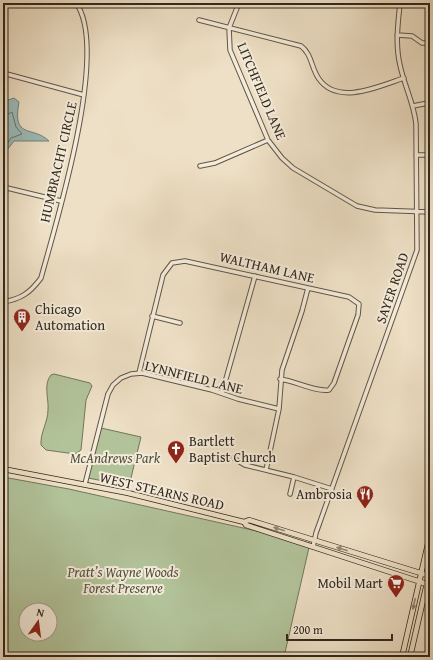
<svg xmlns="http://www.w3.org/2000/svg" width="433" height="660" viewBox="0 0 433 660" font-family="'Gentium Book Plus',serif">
	<rect width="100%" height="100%" fill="#eee0c6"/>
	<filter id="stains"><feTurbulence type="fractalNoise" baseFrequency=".005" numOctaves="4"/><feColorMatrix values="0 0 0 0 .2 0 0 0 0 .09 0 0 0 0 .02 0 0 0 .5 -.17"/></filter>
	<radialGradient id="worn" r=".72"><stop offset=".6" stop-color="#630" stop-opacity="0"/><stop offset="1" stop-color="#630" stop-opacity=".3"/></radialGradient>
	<path fill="#b2c39a" stroke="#71765c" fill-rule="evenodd" d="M 54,374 L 90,383 L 92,386 L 86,400 L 81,450 L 75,454 L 46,450 L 41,445 C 40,433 48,422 48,410 C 49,399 43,384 51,375 Z
		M 101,428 L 141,437 L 129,486 L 88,478 Z
		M 3,477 L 69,489 L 310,543 L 284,657 L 3,657 ZM 26,610 L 50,610 L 50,634 L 26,634 Z"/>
	<path fill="#9bbcba" stroke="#70817b" d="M 14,98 L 19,102 C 12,140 32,125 49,141 L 14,141 L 3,155 L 3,115 L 8,100 Z"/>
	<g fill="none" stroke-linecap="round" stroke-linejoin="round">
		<path stroke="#66726c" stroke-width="1" d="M 3,117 L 12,112 L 16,127 L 22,134 L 11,138 L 3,150"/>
		<g stroke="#605647" stroke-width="5.5">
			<path id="minor" d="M 239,3 L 229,28 L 230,50 L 268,140 L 282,158 L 293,168 L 357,206 L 375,210 L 430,212
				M 199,20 L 301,46 C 312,54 311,68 319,79 C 338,106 380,86 404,78
				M 397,35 L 412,36 L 422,43 L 430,43
				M 3,73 L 84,95
				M 413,106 L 428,103
				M 416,155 L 430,155
				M 200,166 L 215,163 L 268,140
				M 3,187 L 61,201
				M 3,302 C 21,299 30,293 41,278 C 56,223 110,49 76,3
				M 152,316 L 180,323
				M 139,373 L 163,275 L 172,263 L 185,261 L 349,297 L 359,304 L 358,315 L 334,383 L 329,390 C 314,392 296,381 280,379
				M 222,393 L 255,276
				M 233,458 L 245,465 L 294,477 L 332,489
				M 266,470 L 279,409 L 282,370 L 302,311 L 308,288
				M 85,484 L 108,394 L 113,385 L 121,378 L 131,374 L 142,373 L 212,390 L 238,399 L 279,409
				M 290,494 L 294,477
				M 313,547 L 316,533 L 417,250 L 416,124 C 414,103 404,85 400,65 C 395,44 398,24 400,3"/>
		</g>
		<g stroke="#30281d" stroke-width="6">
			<path id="major" d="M 3,469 L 128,493 L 244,522 L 246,525 L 430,585
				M 244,522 L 249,520 L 262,524 L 430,576
				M 402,657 L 430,535
				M 410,657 L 430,570"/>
		</g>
		<use href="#minor" stroke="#f4ebda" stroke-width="3.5"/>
		<use href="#major" stroke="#eee0c6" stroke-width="4.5"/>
	</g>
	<defs><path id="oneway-solid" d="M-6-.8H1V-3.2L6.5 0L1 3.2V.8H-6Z"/></defs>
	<g fill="#8f8472">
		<use href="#oneway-solid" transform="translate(279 529) rotate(-163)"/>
		<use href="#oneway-solid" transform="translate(342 549) rotate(-163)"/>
		<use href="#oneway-solid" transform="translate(414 604) rotate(103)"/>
	</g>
	<defs>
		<g id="building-pin" transform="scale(0.9)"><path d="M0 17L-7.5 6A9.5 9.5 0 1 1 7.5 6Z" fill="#8f2418" stroke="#f4ebda"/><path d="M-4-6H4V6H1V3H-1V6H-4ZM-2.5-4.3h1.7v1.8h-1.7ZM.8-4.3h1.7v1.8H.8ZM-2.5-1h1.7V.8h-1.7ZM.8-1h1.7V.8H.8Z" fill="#fff"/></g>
		<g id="church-pin" transform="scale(0.9)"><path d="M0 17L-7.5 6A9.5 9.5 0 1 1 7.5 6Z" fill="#8f2418" stroke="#f4ebda"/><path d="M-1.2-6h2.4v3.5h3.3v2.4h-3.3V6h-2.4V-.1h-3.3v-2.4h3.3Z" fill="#fff"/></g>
		<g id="restaurant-pin" transform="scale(0.9)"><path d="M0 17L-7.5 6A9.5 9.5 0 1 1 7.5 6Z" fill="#8f2418" stroke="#f4ebda"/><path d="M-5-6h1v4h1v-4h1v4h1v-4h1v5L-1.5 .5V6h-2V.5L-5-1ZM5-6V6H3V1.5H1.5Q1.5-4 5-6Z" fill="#fff"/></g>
		<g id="supermarket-pin" transform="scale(0.9)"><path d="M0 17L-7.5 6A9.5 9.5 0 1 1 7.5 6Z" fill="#8f2418" stroke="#f4ebda"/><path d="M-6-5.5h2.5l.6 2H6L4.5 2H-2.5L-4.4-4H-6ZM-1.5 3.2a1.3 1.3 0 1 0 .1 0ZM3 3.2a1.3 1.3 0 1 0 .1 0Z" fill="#fff"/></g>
	</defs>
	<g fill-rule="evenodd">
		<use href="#building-pin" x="22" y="317"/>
		<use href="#church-pin" x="176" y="449"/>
		<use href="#restaurant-pin" x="365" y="494"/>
		<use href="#supermarket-pin" x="396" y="583"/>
	</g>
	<g text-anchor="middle" stroke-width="4" stroke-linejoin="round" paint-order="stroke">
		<g font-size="14" fill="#30281d" stroke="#f4ebda">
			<text transform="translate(262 91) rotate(67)" y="5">LITCHFIELD LANE</text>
			<text transform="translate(58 162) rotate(-77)" y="5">HUMBRACHT CIRCLE</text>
			<text transform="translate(267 267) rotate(13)" y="5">WALTHAM LANE</text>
			<text transform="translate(392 288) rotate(-71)" y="5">SAYER ROAD</text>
			<text transform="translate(194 377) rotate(14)" y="5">LYNNFIELD LANE</text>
			<text transform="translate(162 491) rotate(13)" y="5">WEST STEARNS ROAD</text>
		</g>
		<g font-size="14" fill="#30281d" stroke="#f4ebda" text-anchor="start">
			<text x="35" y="314">Chicago<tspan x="35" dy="16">Automation</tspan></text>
			<text x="189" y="446">Bartlett<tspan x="189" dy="16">Baptist Church</tspan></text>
			<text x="352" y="499" text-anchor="end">Ambrosia</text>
			<text x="383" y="588" text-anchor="end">Mobil Mart</text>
		</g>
		<g font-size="14" font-style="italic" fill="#504f3c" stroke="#f4ebda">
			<text x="115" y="463">McAndrews Park</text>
			<text x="123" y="577">Pratt’s Wayne Woods<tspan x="123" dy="16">Forest Preserve</tspan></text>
		</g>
	</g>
	<rect width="433" height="660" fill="none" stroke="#eee0c6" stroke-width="16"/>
	<rect x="4" y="4" width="425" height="652" fill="none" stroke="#30281d" stroke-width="2"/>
	<rect x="8" y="8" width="417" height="644" fill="none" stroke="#30281d"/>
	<g transform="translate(38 622) rotate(14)"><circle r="19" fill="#f4ebda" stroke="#a69d8e"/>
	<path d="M0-3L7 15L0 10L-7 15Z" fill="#8f2418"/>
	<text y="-6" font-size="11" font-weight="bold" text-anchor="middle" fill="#30281d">N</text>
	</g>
	<path d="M287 634v6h105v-6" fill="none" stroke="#30281d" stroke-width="2"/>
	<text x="293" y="634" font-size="12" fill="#30281d" stroke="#f4ebda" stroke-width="3" paint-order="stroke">200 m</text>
	<rect width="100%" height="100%" filter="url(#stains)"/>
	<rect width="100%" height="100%" fill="url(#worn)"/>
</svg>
